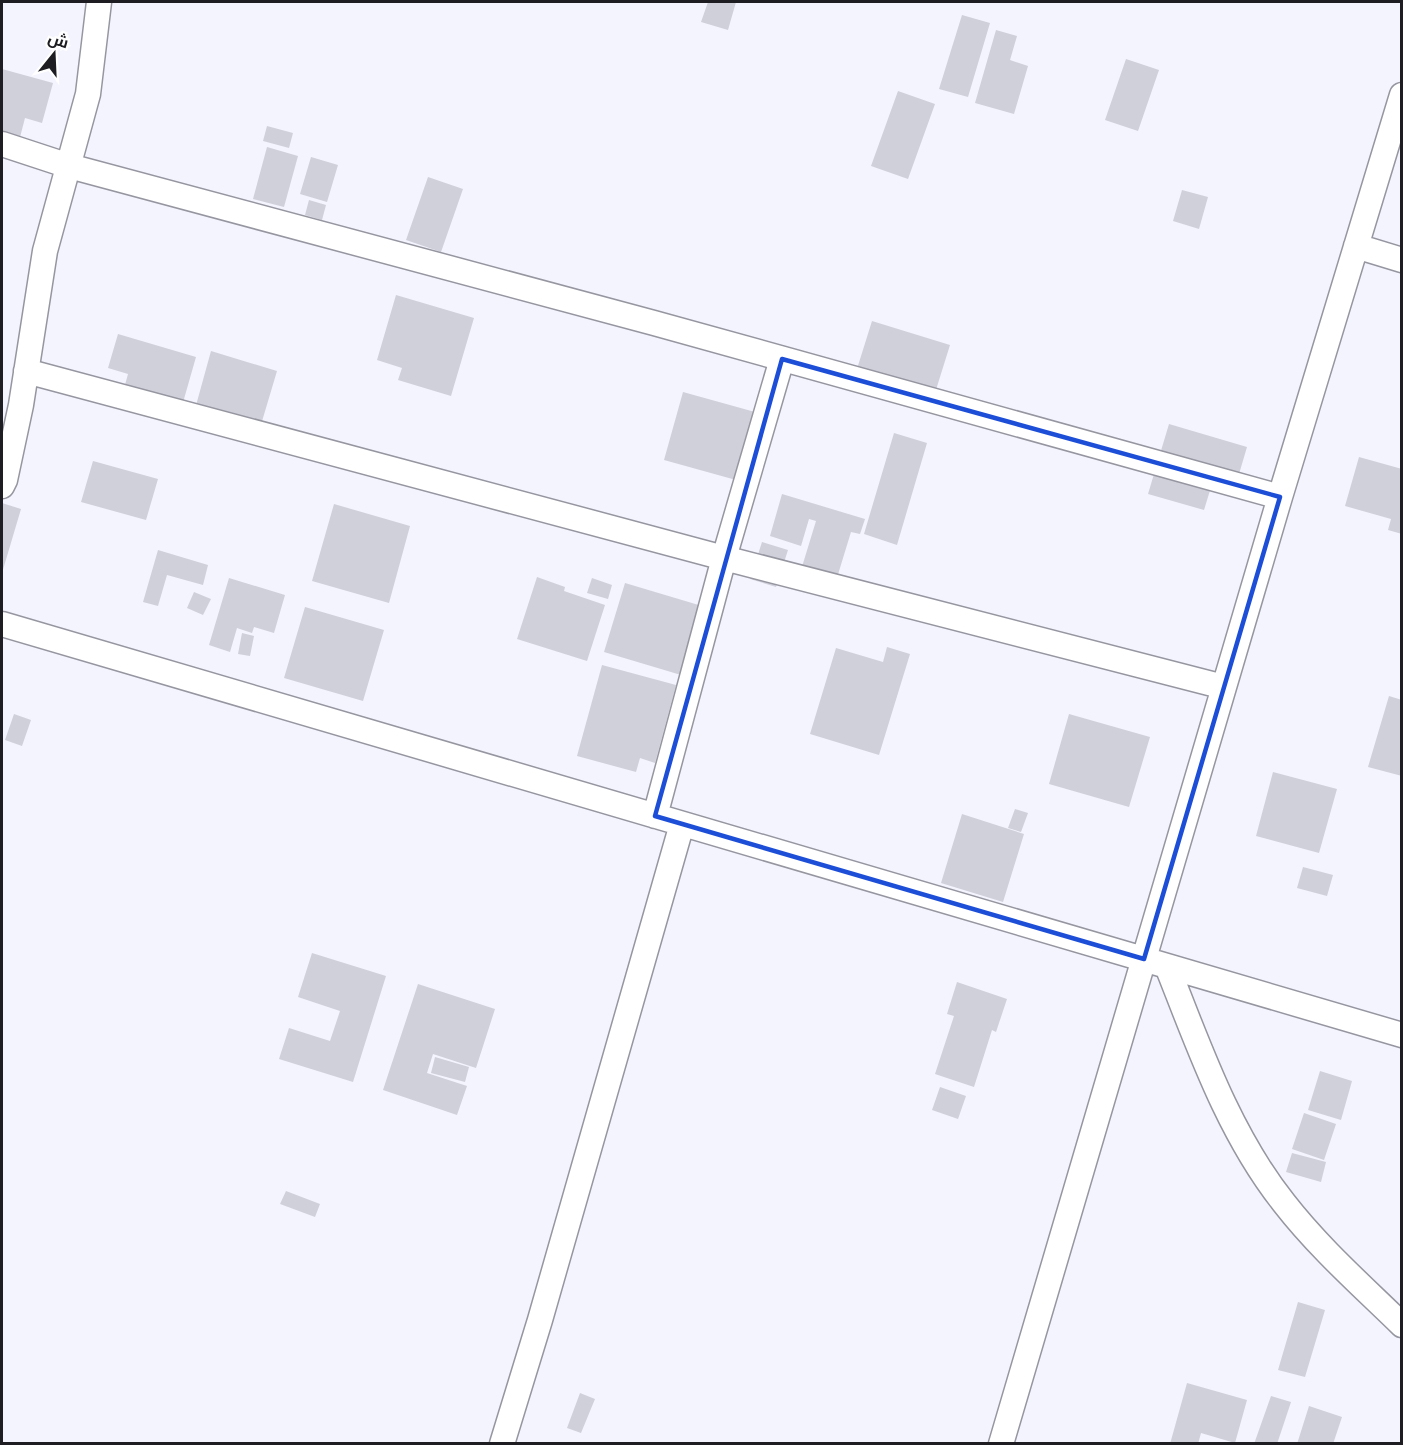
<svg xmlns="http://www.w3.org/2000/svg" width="1403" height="1445" viewBox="0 0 1403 1445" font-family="'Varela Round',Cairo,sans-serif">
	<rect width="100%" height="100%" fill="#f4f4fe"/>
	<path fill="#d0d0db" d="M 708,2 L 736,2 L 728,30 L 701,22 Z
		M 962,15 L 990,23 L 968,97 L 939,89 Z
		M 996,30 L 1017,36 L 1010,60 L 1028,66 L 1014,114 L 975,103 Z
		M 1126,59 L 1159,70 L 1138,131 L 1105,120 Z
		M 2,69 L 53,83 L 42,123 L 25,118 L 18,145 L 2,141 Z
		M 898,91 L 935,104 L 908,179 L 871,166 Z
		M 267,126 L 293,133 L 289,148 L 263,141 Z
		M 267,147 L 298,156 L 284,207 L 253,199 Z
		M 311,157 L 338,165 L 327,202 L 300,194 Z
		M 428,177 L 463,189 L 441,252 L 406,240 Z
		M 1182,190 L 1208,197 L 1199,229 L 1173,221 Z
		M 309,200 L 326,205 L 322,220 L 305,215 Z
		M 396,295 L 474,318 L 451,396 L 398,380 L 402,368 L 377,360 Z
		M 872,321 L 950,345 L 935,393 L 851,388 Z
		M 118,334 L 196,357 L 178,420 L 120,403 L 128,374 L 108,368 Z
		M 211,351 L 277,371 L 260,428 L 195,409 Z
		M 683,392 L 755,412 L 736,480 L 664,460 Z
		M 1169,424 L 1247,447 L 1234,491 L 1212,484 L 1204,510 L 1148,494 Z
		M 894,433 L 927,443 L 897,545 L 864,534 Z
		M 1359,457 L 1402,469 L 1402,534 L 1388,530 L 1391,519 L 1345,506 Z
		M 93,461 L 158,479 L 146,520 L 81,502 Z
		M 782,494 L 865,519 L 860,534 L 851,532 L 836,581 L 801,570 L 816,521 L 809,519 L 801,546 L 770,536 Z
		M 2,503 L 21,509 L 2,573 Z
		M 334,504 L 410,526 L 389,603 L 312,581 Z
		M 762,542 L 788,550 L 776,587 L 750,579 Z
		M 158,550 L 208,565 L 203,585 L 167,575 L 158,606 L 143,602 Z
		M 537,577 L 565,587 L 564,591 L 605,605 L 587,661 L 517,639 Z
		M 229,578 L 285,595 L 274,633 L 254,627 L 252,633 L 237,628 L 230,652 L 209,645 Z
		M 592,578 L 612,585 L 608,599 L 587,593 Z
		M 625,583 L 702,606 L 681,675 L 604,652 Z
		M 194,592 L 211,599 L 203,615 L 187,608 Z
		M 305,607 L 384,630 L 363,701 L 284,678 Z
		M 242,633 L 254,636 L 250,656 L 238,654 Z
		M 887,647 L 910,654 L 879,755 L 810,734 L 836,648 L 883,662 Z
		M 602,665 L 676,685 L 655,763 L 640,758 L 636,772 L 577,756 Z
		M 1389,696 L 1402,700 L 1402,776 L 1368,767 Z
		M 14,714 L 31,720 L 22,746 L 5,740 Z
		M 1069,714 L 1150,737 L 1129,807 L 1049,784 Z
		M 1273,772 L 1337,789 L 1319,853 L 1256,836 Z
		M 1015,809 L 1028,813 L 1021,832 L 1008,828 Z
		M 962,814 L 1024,834 L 1003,902 L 941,883 Z
		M 1303,867 L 1333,875 L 1327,896 L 1297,888 Z
		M 312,953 L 386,976 L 353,1082 L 279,1059 L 289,1028 L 330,1041 L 340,1011 L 298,997 Z
		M 957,982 L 1007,999 L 996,1032 L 992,1030 L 974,1087 L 935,1074 L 954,1016 L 947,1014 Z
		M 418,984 L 495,1009 L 476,1068 L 433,1054 L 427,1073 L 467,1086 L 457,1115 L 383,1090 Z
		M 435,1057 L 469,1067 L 465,1082 L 431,1073 Z
		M 1320,1071 L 1352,1081 L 1341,1120 L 1308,1110 Z
		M 940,1087 L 966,1096 L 958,1119 L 932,1110 Z
		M 1304,1113 L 1336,1124 L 1324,1160 L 1292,1149 Z
		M 1292,1153 L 1326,1162 L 1321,1182 L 1286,1172 Z
		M 286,1191 L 320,1204 L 315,1217 L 280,1204 Z
		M 1298,1302 L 1325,1310 L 1305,1377 L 1278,1370 Z
		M 1187,1383 L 1247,1400 L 1235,1443 L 1201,1433 L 1198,1444 L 1170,1444 Z
		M 580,1393 L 595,1399 L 581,1433 L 567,1428 Z
		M 1271,1396 L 1291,1402 L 1277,1444 L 1254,1444 Z
		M 1309,1406 L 1342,1417 L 1333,1444 L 1297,1444 Z"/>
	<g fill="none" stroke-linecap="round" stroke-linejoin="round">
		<g stroke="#9696a1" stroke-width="27">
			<path id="minor" d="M 2,144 L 69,166 L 654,323 L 1280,497
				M 1356,246 L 1402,260
				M 26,371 L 724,558 L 1224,687
				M 2,486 L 5,480 L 21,405 L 45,251 L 88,94 L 99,2
				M 2,624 L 1402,1035
				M 655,816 L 724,558 L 782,359
				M 1167,966 C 1199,1047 1229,1134 1284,1203 C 1319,1248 1361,1285 1402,1325
				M 502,1444 L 540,1320 L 682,824
				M 1001,1444 L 1280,497 L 1402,95"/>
		</g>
		<use href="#minor" stroke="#fff" stroke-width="24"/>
	</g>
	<path fill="none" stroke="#1d4ed8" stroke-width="4.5" stroke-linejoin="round" d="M 782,359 L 1280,497 L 1144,959 L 655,816 Z"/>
	<rect width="1403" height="1445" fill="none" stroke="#1e1e22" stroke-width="6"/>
	<g transform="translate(54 54) rotate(18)" stroke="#ffffff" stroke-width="4.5" paint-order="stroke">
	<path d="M0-4.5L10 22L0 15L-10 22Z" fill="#1e1e22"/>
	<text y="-9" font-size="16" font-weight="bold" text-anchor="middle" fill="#1e1e22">ش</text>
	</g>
</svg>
